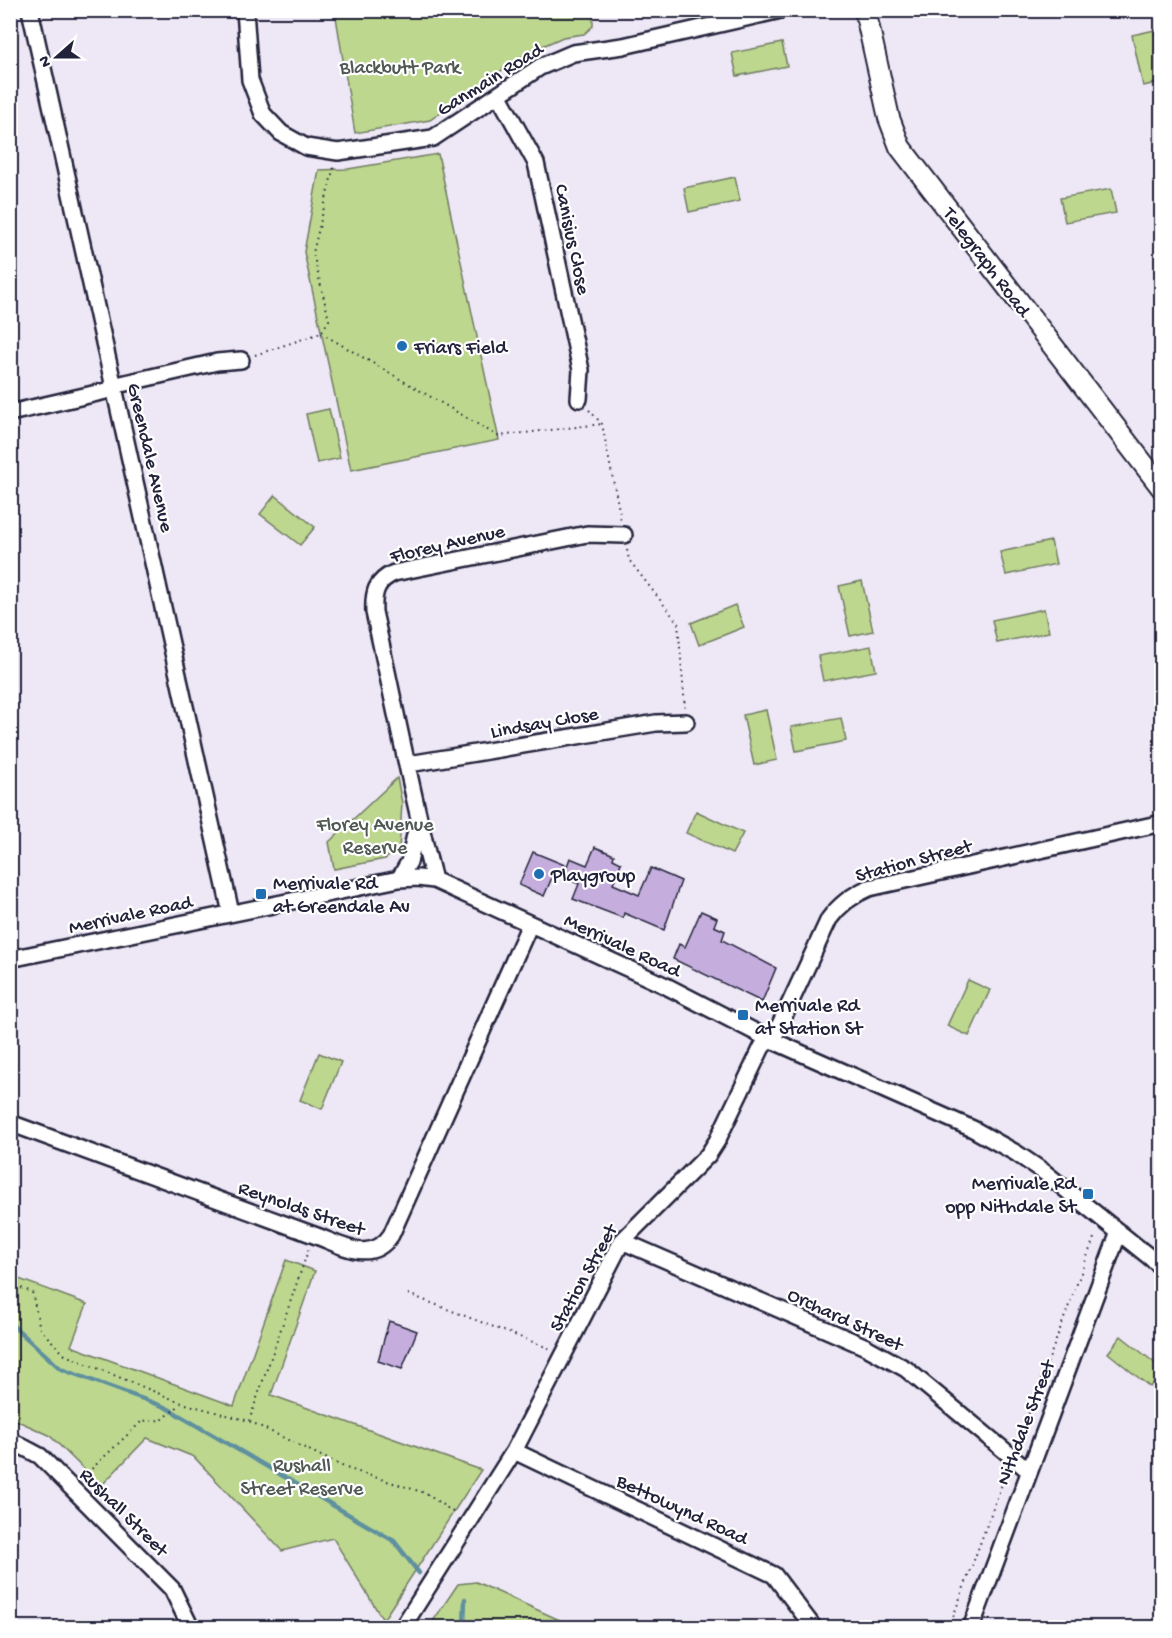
<svg xmlns="http://www.w3.org/2000/svg" width="1172" height="1638" viewBox="0 0 1172 1638" font-family="'Gochi Hand',sans-serif">
	<rect width="100%" height="100%" fill="#eee7f5"/>
	<filter id="ink" filterUnits="userSpaceOnUse"><feTurbulence type="fractalNoise" baseFrequency=".0167" numOctaves="2"/><feDisplacementMap in="SourceGraphic" scale="12" xChannelSelector="R" yChannelSelector="G"/><feConvolveMatrix kernelMatrix="1 2 1 2 8 2 1 2 1" color-interpolation-filters="sRGB"/></filter>
	<g filter="url(#ink)">
		<path fill="#bdd78e" stroke="#707c64" stroke-width="1.5" d="M 593,11 L 593,26 L 584,34 L 563,37 L 527,53 L 430,120 L 355,133 L 335,11 Z
			M 1155,30 L 1161,59 L 1161,82 L 1143,86 L 1132,35 Z
			M 782,43 L 787,66 L 737,76 L 732,53 Z
			M 438,154 L 499,440 L 351,470 L 304,252 L 319,170 L 348,169 Z
			M 735,177 L 740,201 L 689,212 L 684,188 Z
			M 1111,189 L 1116,213 L 1065,222 L 1060,198 Z
			M 329,409 L 340,458 L 317,463 L 306,414 Z
			M 275,495 L 315,527 L 300,545 L 260,514 Z
			M 1051,541 L 1056,564 L 1006,575 L 1000,552 Z
			M 862,581 L 873,631 L 850,636 L 839,586 Z
			M 735,605 L 744,627 L 699,645 L 691,623 Z
			M 1044,609 L 1049,632 L 997,643 L 992,620 Z
			M 871,646 L 876,671 L 823,681 L 818,656 Z
			M 766,710 L 777,760 L 754,765 L 743,715 Z
			M 841,718 L 846,741 L 796,751 L 791,727 Z
			M 397,778 L 402,803 L 399,849 L 385,859 L 334,869 L 329,842 Z
			M 696,811 L 743,833 L 732,854 L 686,833 Z
			M 968,980 L 990,990 L 969,1036 L 947,1026 Z
			M 319,1053 L 341,1062 L 322,1109 L 300,1100 Z
			M 286,1260 L 315,1271 L 271,1395 L 481,1470 L 383,1620 L 333,1538 L 282,1551 L 194,1457 L 147,1438 L 101,1486 L 49,1435 L 11,1418 L 11,1276 L 87,1304 L 71,1346 L 234,1406 Z
			M 1121,1336 L 1161,1368 L 1161,1373 L 1150,1387 L 1108,1353 Z
			M 476,1582 L 575,1627 L 429,1627 L 458,1584 Z"/>
		<g fill="none" stroke-linecap="round" stroke-linejoin="round">
			<path stroke="#5f909f" stroke-width="4.5" d="M 10,1323 L 61,1369 L 165,1407 L 394,1541 L 419,1573
				M 464,1628 L 465,1599"/>
		</g>
		<path fill="#c5aedd" stroke="#22223b" stroke-width="1.5" d="M 595,847 L 614,855 L 613,859 L 621,863 L 613,884 L 639,895 L 651,868 L 681,881 L 664,930 L 624,913 L 623,918 L 573,899 L 579,884 L 554,873 L 544,896 L 519,885 L 533,852 L 567,866 L 570,858 L 587,865 Z
			M 701,911 L 717,918 L 714,926 L 725,931 L 722,940 L 776,968 L 762,1002 L 673,959 L 679,944 L 685,947 Z
			M 389,1321 L 417,1331 L 402,1369 L 378,1361 Z"/>
		<g fill="none" stroke-linecap="round" stroke-linejoin="round">
			<g stroke="#22223b" stroke-width="20">
				<path id="minor" d="M 30,10 L 231,913
					M 245,10 L 250,80 L 263,114 L 281,133 L 306,147 L 338,152 L 433,138 L 540,67 L 573,53 L 623,46 L 781,10
					M 499,96 L 536,163 L 581,370 L 579,399
					M 10,413 L 106,391 L 121,384 L 217,362 L 241,360
					M 409,764 L 656,723 L 686,722
					M 399,879 L 409,862 L 417,826
					M 434,880 C 411,792 394,701 374,612 C 373,592 376,581 394,573 L 587,534 L 624,535
					M 10,959 L 399,879 L 418,878 L 434,880 L 664,985 L 769,1039 L 973,1129 L 1016,1153 L 1044,1172 L 1162,1267
					M 10,1123 L 314,1235 C 342,1245 371,1265 391,1235 L 530,924
					M 622,1241 L 866,1347 L 906,1369 L 1028,1470
					M 10,1440 L 40,1456 L 172,1589 L 191,1628
					M 514,1451 L 774,1575 L 814,1628
					M 402,1628 L 514,1451 L 622,1241 L 708,1155 L 717,1141 L 762,1047 L 777,1031 L 829,919 C 840,904 852,895 869,888 L 1162,823
					M 971,1628 L 1119,1232"/>
			</g>
			<g stroke="#22223b" stroke-width="24">
				<path id="major" d="M 865,10 L 889,118 L 900,147 L 1162,488"/>
			</g>
			<path stroke="#22223b" stroke-width="2" stroke-dasharray="1.5 4.5" stroke-linecap="butt" d="M 321,333 L 498,436 L 602,424
				M 255,355 L 321,333 L 329,320 L 313,253 L 334,166
				M 589,410 L 602,424 L 621,520
				M 627,550 L 629,560 L 678,623 L 685,707
				M 10,1284 L 32,1292 L 40,1329 L 65,1355 L 182,1403 L 249,1421 L 346,1468 L 425,1493 L 456,1514
				M 408,1294 L 551,1349
				M 249,1421 L 309,1248
				M 1018,1442 L 1094,1238
				M 83,1477 L 142,1421 L 162,1420 L 181,1404
				M 949,1628 L 1006,1473"/>
			<use href="#minor" stroke="#fff" stroke-width="15"/>
			<use href="#major" stroke="#fff" stroke-width="20"/>
		</g>
	</g>
	<g fill="#1f6fb2" stroke="#fff" stroke-width="2">
		<circle cx="402" cy="346" r="6"/>
		<circle cx="539" cy="874" r="6"/>
		<rect x="255" y="888" width="12" height="12" rx="3"/>
		<rect x="737" y="1009" width="12" height="12" rx="3"/>
		<rect x="1082" y="1188" width="12" height="12" rx="3"/>
	</g>
	<g text-anchor="middle" stroke-width="4.5" stroke-linejoin="round" paint-order="stroke">
		<g font-size="20" fill="#505854" stroke="#fff">
			<text x="400" y="73">Blackbutt Park</text>
			<text x="375" y="830">Florey Avenue<tspan x="375" dy="23">Reserve</tspan></text>
			<text x="302" y="1471">Rushall<tspan x="302" dy="23">Street Reserve</tspan></text>
		</g>
		<g font-size="20" fill="#22223b" stroke="#fff">
			<text transform="translate(489 78) rotate(-32)" y="7">Ganmain Road</text>
			<text transform="translate(574 239) rotate(78)" y="7">Canisius Close</text>
			<text transform="translate(988 261) rotate(53)" y="7">Telegraph Road</text>
			<text transform="translate(152 457) rotate(77)" y="7">Greendale Avenue</text>
			<text transform="translate(447 542) rotate(-13)" y="7">Florey Avenue</text>
			<text transform="translate(544 721) rotate(-10)" y="7">Lindsay Close</text>
			<text transform="translate(913 859) rotate(-15)" y="7">Station Street</text>
			<text transform="translate(130 913) rotate(-12)" y="7">Merrivale Road</text>
			<text transform="translate(623 944) rotate(25)" y="7">Merrivale Road</text>
			<text transform="translate(302 1207) rotate(19)" y="7">Reynolds Street</text>
			<text transform="translate(582 1277) rotate(-61)" y="7">Station Street</text>
			<text transform="translate(846 1318) rotate(25)" y="7">Orchard Street</text>
			<text transform="translate(1024 1422) rotate(-69)" y="7">Nithdale Street</text>
			<text transform="translate(683 1508) rotate(25)" y="7">Bettowynd Road</text>
			<text transform="translate(125 1511) rotate(45)" y="7">Rushall Street</text>
		</g>
		<g font-size="20" fill="#22223b" stroke="#fff" text-anchor="start">
			<text x="414" y="353">Friars Field</text>
			<text x="551" y="881">Playgroup</text>
			<text x="273" y="889">Merrivale Rd<tspan x="273" dy="23">at Greendale Av</tspan></text>
			<text x="755" y="1011">Merrivale Rd<tspan x="755" dy="23">at Station St</tspan></text>
			<text x="1076" y="1189" text-anchor="end">Merrivale Rd<tspan x="1076" dy="23">opp Nithdale St</tspan></text>
		</g>
	</g>
	<rect width="1172" height="1638" fill="none" stroke="#fff" stroke-width="36"/>
	<rect x="18" y="18" width="1136" height="1602" fill="none" stroke="#22223b" stroke-width="2" filter="url(#ink)"/>
	<g transform="translate(57 57) rotate(249)" stroke="#ffffff" stroke-width="4.5" paint-order="stroke">
	<path d="M0-4.5L10 22L0 15L-10 22Z" fill="#22223b"/>
	<text y="-9" font-size="16" font-weight="bold" text-anchor="middle" fill="#22223b">N</text>
	</g>
</svg>
